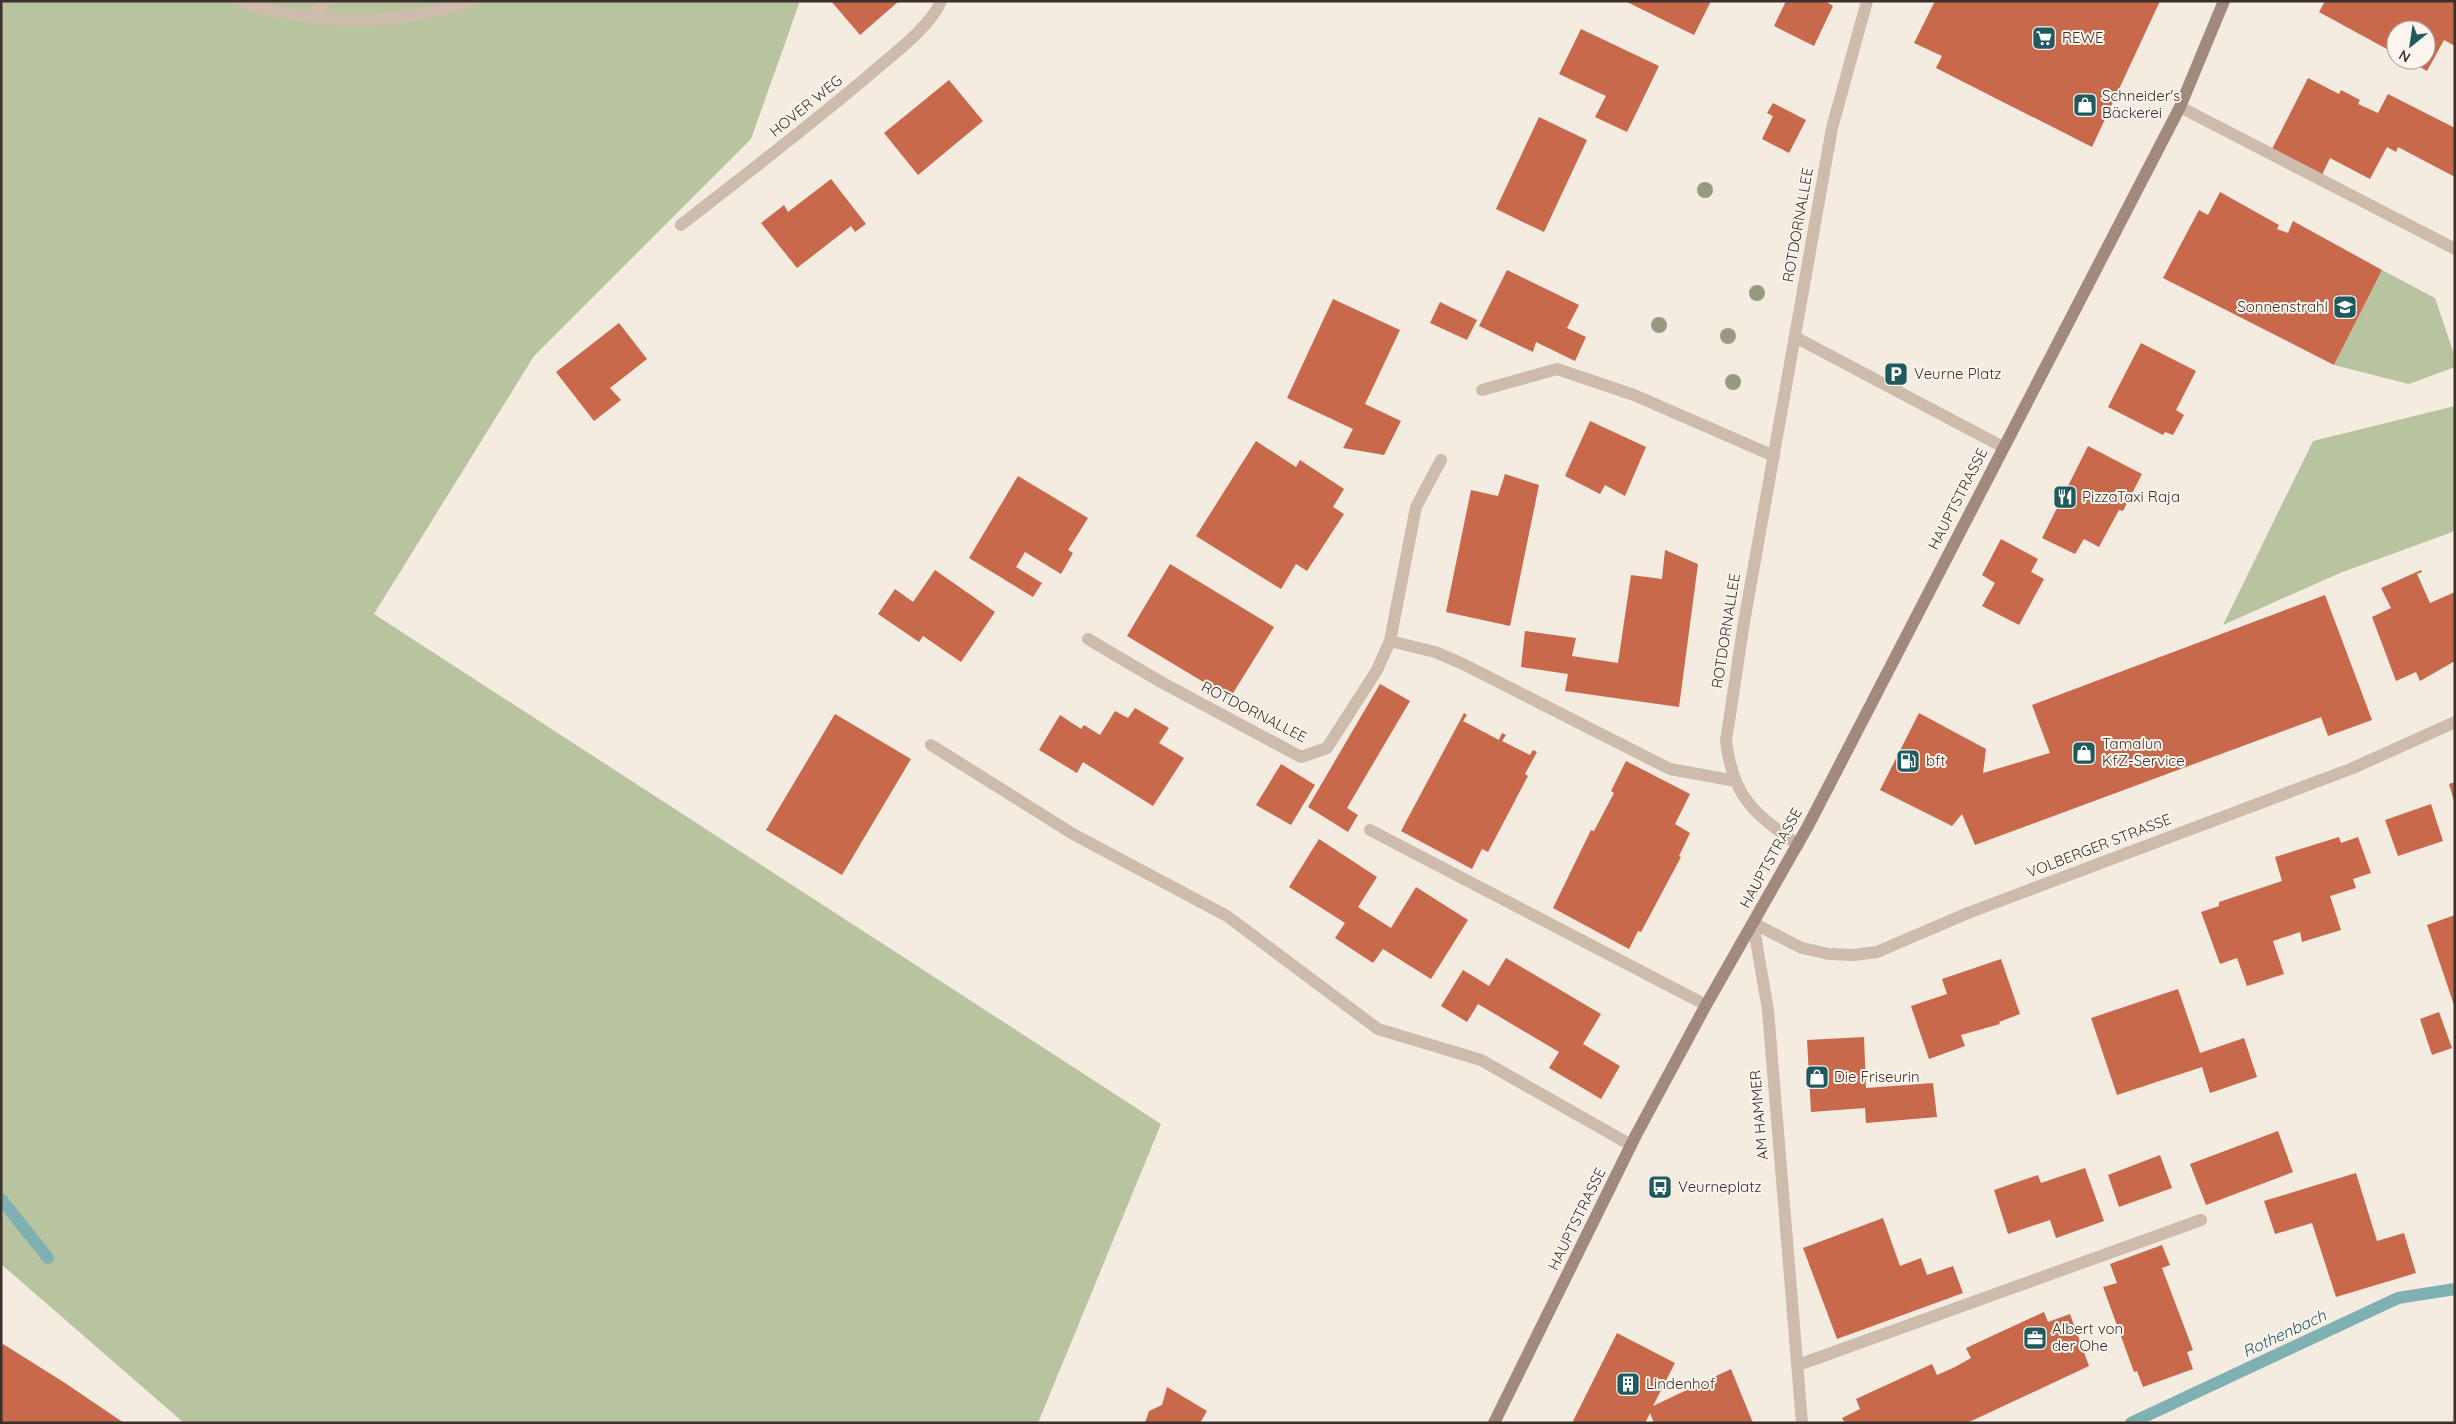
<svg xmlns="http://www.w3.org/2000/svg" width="2456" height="1424" viewBox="0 0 2456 1424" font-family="Quicksand,sans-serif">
	<rect width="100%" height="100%" fill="#f4ebe1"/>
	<path fill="#b8c4a0" d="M 1,1 L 800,1 L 751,139 L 534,356 L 374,614 L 1161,1124 L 1038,1423 L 184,1423 L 1,1264 Z
		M 2382,270 L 2435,298 L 2455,357 L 2455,367 L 2409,384 L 2334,365 Z
		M 2455,406 L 2455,531 L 2340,573 L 2223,625 L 2313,441 Z"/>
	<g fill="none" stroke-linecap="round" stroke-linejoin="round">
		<path stroke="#7fb0b2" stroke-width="12" d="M 1,1199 L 48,1258
			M 2131,1423 L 2398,1298 L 2455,1289"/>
	</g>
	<path fill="#c8694b" d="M 831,1 L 899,1 L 860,35 Z
		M 1625,1 L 1711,1 L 1694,35 Z
		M 1786,1 L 1825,1 L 1833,6 L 1814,46 L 1774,26 Z
		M 1935,1 L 2160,1 L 2092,147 L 1936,68 L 1942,56 L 1914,43 Z
		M 2325,1 L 2455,1 L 2455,46 L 2444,40 L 2427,71 L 2408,60 L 2426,60 L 2426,30 L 2396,30 L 2396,54 L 2319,12 Z
		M 1581,29 L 1659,66 L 1627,132 L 1595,117 L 1606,96 L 1559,74 Z
		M 2308,78 L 2339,94 L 2341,90 L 2360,100 L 2358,104 L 2378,113 L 2388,94 L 2455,128 L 2455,177 L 2398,147 L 2396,152 L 2387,147 L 2370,179 L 2330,158 L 2322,175 L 2272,149 Z
		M 949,80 L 983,121 L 918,175 L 884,133 Z
		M 1773,103 L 1806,120 L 1789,153 L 1762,139 L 1773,116 L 1767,113 Z
		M 1539,117 L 1587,140 L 1544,232 L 1496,209 Z
		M 831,179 L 866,224 L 855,232 L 851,226 L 797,268 L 761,223 L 784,205 L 788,212 Z
		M 2220,192 L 2279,225 L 2277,229 L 2288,233 L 2293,221 L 2382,270 L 2334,365 L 2163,278 L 2199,210 L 2208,215 Z
		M 1507,270 L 1579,305 L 1567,328 L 1586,337 L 1575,361 L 1536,342 L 1533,352 L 1479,326 Z
		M 1333,299 L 1400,330 L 1365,404 L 1401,421 L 1384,455 L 1343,448 L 1353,429 L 1287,398 Z
		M 1440,302 L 1477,320 L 1467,340 L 1430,323 Z
		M 619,323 L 647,359 L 610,388 L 621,400 L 594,421 L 556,372 Z
		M 2141,343 L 2196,371 L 2176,410 L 2184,415 L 2173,435 L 2165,432 L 2163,435 L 2108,407 Z
		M 1590,421 L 1646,447 L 1625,496 L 1605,485 L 1600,494 L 1565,476 Z
		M 1256,441 L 1296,467 L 1300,460 L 1344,489 L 1333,507 L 1344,514 L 1307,571 L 1296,564 L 1281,589 L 1196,536 Z
		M 2088,446 L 2142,474 L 2123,511 L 2119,510 L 2099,547 L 2084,539 L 2075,554 L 2042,538 Z
		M 1505,474 L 1539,485 L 1510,626 L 1446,612 L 1471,490 L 1498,496 Z
		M 1018,476 L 1088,518 L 1068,550 L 1073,553 L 1061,574 L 1025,552 L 1016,567 L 1042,583 L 1033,597 L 969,558 Z
		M 2001,539 L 2038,559 L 2031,572 L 2044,579 L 2019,625 L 1982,606 L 1995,583 L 1982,575 Z
		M 1665,550 L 1698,564 L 1679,707 L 1565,691 L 1568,674 L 1521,667 L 1525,631 L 1576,638 L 1572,656 L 1618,663 L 1631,575 L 1662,579 Z
		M 1170,564 L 1274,627 L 1230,698 L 1127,636 Z
		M 935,570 L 995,612 L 961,662 L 923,636 L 919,642 L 878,614 L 895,589 L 913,602 Z
		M 2421,570 L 2422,572 L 2417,574 L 2430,603 L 2455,592 L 2455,661 L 2420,681 L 2416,672 L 2396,681 L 2372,617 L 2391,608 L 2381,588 Z
		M 2325,595 L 2372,720 L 2328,736 L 2321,717 L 1975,845 L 1962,814 L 1952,826 L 1880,790 L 1919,713 L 1986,749 L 1983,773 L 2050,753 L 2032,705 Z
		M 1380,684 L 1410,701 L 1347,808 L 1358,815 L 1348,832 L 1308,807 Z
		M 1135,708 L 1169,728 L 1159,743 L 1184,758 L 1153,806 L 1083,762 L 1077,773 L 1039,750 L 1060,715 L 1081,729 L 1084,725 L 1100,735 L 1115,711 L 1128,718 Z
		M 1464,713 L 1467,715 L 1463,721 L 1499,740 L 1502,733 L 1506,735 L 1502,741 L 1530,755 L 1533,750 L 1537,752 L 1525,774 L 1528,776 L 1488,852 L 1482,849 L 1472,869 L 1401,831 Z
		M 835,714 L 911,759 L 842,875 L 766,830 Z
		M 1626,761 L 1690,794 L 1675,824 L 1690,833 L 1679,856 L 1681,857 L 1641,932 L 1638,931 L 1629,949 L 1553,908 L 1591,830 L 1594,831 L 1614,793 L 1611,791 Z
		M 1281,764 L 1315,785 L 1291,825 L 1256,805 Z
		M 2455,782 L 2455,801 L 2454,801 L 2449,784 Z
		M 2431,804 L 2443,841 L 2398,856 L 2385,820 Z
		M 2339,837 L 2341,843 L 2358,837 L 2371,873 L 2353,879 L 2356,888 L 2330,896 L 2341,930 L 2302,942 L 2300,932 L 2273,941 L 2284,974 L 2247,986 L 2237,958 L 2220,964 L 2201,912 L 2219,906 L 2219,902 L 2282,881 L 2275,857 Z
		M 1319,839 L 1377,877 L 1358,907 L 1391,928 L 1416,887 L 1468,920 L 1431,979 L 1383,949 L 1373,963 L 1335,938 L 1345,923 L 1289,887 Z
		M 2455,915 L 2455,1005 L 2454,1005 L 2427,925 Z
		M 1506,958 L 1601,1014 L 1583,1044 L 1620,1066 L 1601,1099 L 1549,1068 L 1559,1052 L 1478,1004 L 1467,1022 L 1441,1006 L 1463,970 L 1489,986 Z
		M 2001,959 L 2020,1014 L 1999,1022 L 2000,1024 L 1961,1035 L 1965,1046 L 1929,1059 L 1911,1006 L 1947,994 L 1942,979 Z
		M 2178,989 L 2200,1053 L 2244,1038 L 2257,1077 L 2210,1093 L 2202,1067 L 2117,1095 L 2091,1018 Z
		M 2439,1012 L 2452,1048 L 2432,1055 L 2420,1019 Z
		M 1864,1037 L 1866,1088 L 1933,1083 L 1937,1117 L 1866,1123 L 1865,1108 L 1811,1112 L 1807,1040 Z
		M 2278,1131 L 2293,1172 L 2206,1205 L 2190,1164 Z
		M 2160,1155 L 2172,1188 L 2119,1207 L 2108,1175 Z
		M 2085,1168 L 2104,1221 L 2056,1238 L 2050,1220 L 2008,1234 L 1994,1190 L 2038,1175 L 2041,1183 Z
		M 2356,1173 L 2377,1241 L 2404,1233 L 2416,1273 L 2336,1297 L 2312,1223 L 2275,1234 L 2264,1201 Z
		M 1883,1218 L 1900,1266 L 1921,1258 L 1927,1275 L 1953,1266 L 1963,1293 L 1837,1339 L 1803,1248 Z
		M 2162,1245 L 2170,1265 L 2162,1268 L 2193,1350 L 2187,1352 L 2193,1369 L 2143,1387 L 2137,1371 L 2134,1372 L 2103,1287 L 2117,1283 L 2110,1264 Z
		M 2044,1312 L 2048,1322 L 2070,1314 L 2089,1366 L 1967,1423 L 1845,1423 L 1842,1418 L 1860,1409 L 1856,1399 L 1932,1364 L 1937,1375 L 1955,1367 L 1971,1358 L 1966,1348 Z
		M 1617,1333 L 1675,1363 L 1653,1406 L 1731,1369 L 1753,1423 L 1654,1423 L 1650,1413 L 1645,1423 L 1572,1423 Z
		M 3,1344 L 65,1383 L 124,1423 L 1,1422 L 1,1347 Z
		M 1167,1387 L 1207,1411 L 1200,1423 L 1145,1423 L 1149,1411 L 1162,1405 Z"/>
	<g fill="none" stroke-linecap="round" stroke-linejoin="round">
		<path stroke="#cdbbac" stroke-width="12" d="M 309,18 L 328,1
			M 2180,107 L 2455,249
			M 1795,337 L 2003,447
			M 1482,390 L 1557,369 L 1634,395 L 1774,456
			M 1088,639 L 1161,682 L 1301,757 L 1327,748 L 1377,670 L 1390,641 L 1435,652 L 1463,664 L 1670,769 L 1736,781
			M 1390,641 L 1416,507 L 1441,460
			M 931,745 L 1073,834 L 1227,916 L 1378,1029 L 1481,1060 L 1631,1145
			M 1370,830 L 1706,1005"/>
		<path stroke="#cdbbac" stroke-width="12" d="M 241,1 C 253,8 267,9 281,12 C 347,26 406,22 470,1
			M 681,225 C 746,174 812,124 875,70 C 896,52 930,27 941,1
			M 1798,845 C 1754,813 1733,798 1726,741 L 1744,622 L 1832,128 L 1867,1
			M 1753,923 L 1802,948 L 1829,954 L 1854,955 L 1877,952 L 1968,913 L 2353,768 L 2455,722
			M 1753,923 L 1768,1010 L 1802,1423
			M 1798,1365 L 2201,1220"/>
		<path stroke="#a18a7d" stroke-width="12" d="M 1494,1423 L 1636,1135 L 1706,1005 L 1808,826 L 2165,136 L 2180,107 L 2224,1"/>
	</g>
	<g fill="#969b7f">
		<circle cx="1705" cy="190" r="8"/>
		<circle cx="1757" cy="293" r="8"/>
		<circle cx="1659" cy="325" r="8"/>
		<circle cx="1728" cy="336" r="8"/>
		<circle cx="1733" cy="382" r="8"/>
	</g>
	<defs>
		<g id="supermarket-square" transform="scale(1.25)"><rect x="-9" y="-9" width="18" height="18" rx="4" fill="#1f5a5e" stroke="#fbf5ee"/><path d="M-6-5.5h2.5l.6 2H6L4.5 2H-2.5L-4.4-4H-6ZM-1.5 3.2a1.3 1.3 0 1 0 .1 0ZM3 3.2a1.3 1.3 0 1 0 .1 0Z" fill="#fff"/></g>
		<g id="shop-square" transform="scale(1.25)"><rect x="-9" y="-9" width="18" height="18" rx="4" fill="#1f5a5e" stroke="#fbf5ee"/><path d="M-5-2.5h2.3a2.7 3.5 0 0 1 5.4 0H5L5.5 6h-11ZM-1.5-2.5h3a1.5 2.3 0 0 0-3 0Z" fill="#fff"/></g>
		<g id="school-square" transform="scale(1.25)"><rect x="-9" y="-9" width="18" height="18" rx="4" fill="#1f5a5e" stroke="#fbf5ee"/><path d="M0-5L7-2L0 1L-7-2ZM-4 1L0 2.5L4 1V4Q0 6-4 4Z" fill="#fff"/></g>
		<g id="parking-square" transform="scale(1.25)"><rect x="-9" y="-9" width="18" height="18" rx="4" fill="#1f5a5e" stroke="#fbf5ee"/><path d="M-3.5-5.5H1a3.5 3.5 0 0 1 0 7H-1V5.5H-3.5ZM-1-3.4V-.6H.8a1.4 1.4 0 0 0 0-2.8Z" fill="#fff"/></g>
		<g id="restaurant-square" transform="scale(1.25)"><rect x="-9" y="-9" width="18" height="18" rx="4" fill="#1f5a5e" stroke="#fbf5ee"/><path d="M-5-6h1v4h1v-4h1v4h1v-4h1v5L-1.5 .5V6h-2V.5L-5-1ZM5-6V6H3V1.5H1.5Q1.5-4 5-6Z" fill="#fff"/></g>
		<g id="fuel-square" transform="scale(1.25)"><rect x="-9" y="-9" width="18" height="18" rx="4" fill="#1f5a5e" stroke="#fbf5ee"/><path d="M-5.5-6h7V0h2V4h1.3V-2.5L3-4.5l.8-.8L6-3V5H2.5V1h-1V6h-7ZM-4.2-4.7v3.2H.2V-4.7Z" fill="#fff"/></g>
		<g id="bus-square" transform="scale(1.25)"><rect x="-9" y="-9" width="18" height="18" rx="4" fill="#1f5a5e" stroke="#fbf5ee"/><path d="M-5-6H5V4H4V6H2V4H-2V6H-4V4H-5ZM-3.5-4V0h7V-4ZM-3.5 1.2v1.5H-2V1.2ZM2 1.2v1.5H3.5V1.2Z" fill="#fff"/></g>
		<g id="office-square" transform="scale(1.25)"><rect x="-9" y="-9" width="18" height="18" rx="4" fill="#1f5a5e" stroke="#fbf5ee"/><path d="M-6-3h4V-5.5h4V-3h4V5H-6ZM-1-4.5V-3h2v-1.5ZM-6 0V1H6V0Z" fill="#fff"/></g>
		<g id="building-square" transform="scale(1.25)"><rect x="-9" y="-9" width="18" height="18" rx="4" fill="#1f5a5e" stroke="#fbf5ee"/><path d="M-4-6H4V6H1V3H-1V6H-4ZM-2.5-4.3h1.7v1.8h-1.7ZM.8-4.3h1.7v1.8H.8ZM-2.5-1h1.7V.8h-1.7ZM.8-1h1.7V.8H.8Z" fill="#fff"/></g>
	</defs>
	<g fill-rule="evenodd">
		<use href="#supermarket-square" x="2044" y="38"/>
		<use href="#shop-square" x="2085" y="105"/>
		<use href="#school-square" x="2345" y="307"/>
		<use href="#parking-square" x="1896" y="374"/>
		<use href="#restaurant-square" x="2065" y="497"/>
		<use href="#shop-square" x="2084" y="753"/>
		<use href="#fuel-square" x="1908" y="761"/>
		<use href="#shop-square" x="1817" y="1077"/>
		<use href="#bus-square" x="1660" y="1187"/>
		<use href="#office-square" x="2035" y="1338"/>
		<use href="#building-square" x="1628" y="1384"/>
	</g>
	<g text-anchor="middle" stroke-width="4" stroke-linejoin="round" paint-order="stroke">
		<g font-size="15" fill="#3b302b" stroke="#fbf5ee" text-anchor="start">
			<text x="2062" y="43">REWE</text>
			<text x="2102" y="101">Schneider's<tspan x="2102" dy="17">Bäckerei</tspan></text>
			<text x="2328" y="312" text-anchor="end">Sonnenstrahl</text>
			<text x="1914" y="379">Veurne Platz</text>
			<text x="2082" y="502">PizzaTaxi Raja</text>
			<text x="2102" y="749">Tamalun<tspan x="2102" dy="17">KfZ-Service</tspan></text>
			<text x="1926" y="766">bft</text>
			<text x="1834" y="1082">Die Friseurin</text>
			<text x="1678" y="1192">Veurneplatz</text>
			<text x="2052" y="1334">Albert von<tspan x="2052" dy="17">der Ohe</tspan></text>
			<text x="1646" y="1389">Lindenhof</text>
		</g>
		<g font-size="15" fill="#3b302b" stroke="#fbf5ee">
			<text transform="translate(806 106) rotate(-39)" y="5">HOVER WEG</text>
			<text transform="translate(1798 225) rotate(-80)" y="5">ROTDORNALLEE</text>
			<text transform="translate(1958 499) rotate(-63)" y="5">HAUPTSTRASSE</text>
			<text transform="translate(1726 631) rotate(-81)" y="5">ROTDORNALLEE</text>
			<text transform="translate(1254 712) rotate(27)" y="5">ROTDORNALLEE</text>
			<text transform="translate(2099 846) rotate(-21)" y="5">VOLBERGER STRASSE</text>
			<text transform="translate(1771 858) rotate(-61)" y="5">HAUPTSTRASSE</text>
			<text transform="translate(1759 1115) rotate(-95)" y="5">AM HAMMER</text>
			<text transform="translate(1577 1219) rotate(-64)" y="5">HAUPTSTRASSE</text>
		</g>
		<g font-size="16" font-style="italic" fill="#1f5a5e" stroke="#fbf5ee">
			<text transform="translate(2284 1333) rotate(-25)" y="6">Rothenbach</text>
		</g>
	</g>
	<rect width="2456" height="1424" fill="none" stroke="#3b302b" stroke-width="5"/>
	<g transform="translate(2411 45) rotate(210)"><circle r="24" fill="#fbf5ee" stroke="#aea6a0"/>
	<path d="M0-4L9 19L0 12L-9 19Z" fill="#1f5a5e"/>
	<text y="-8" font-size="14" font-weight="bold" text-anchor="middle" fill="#3b302b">N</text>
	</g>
</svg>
